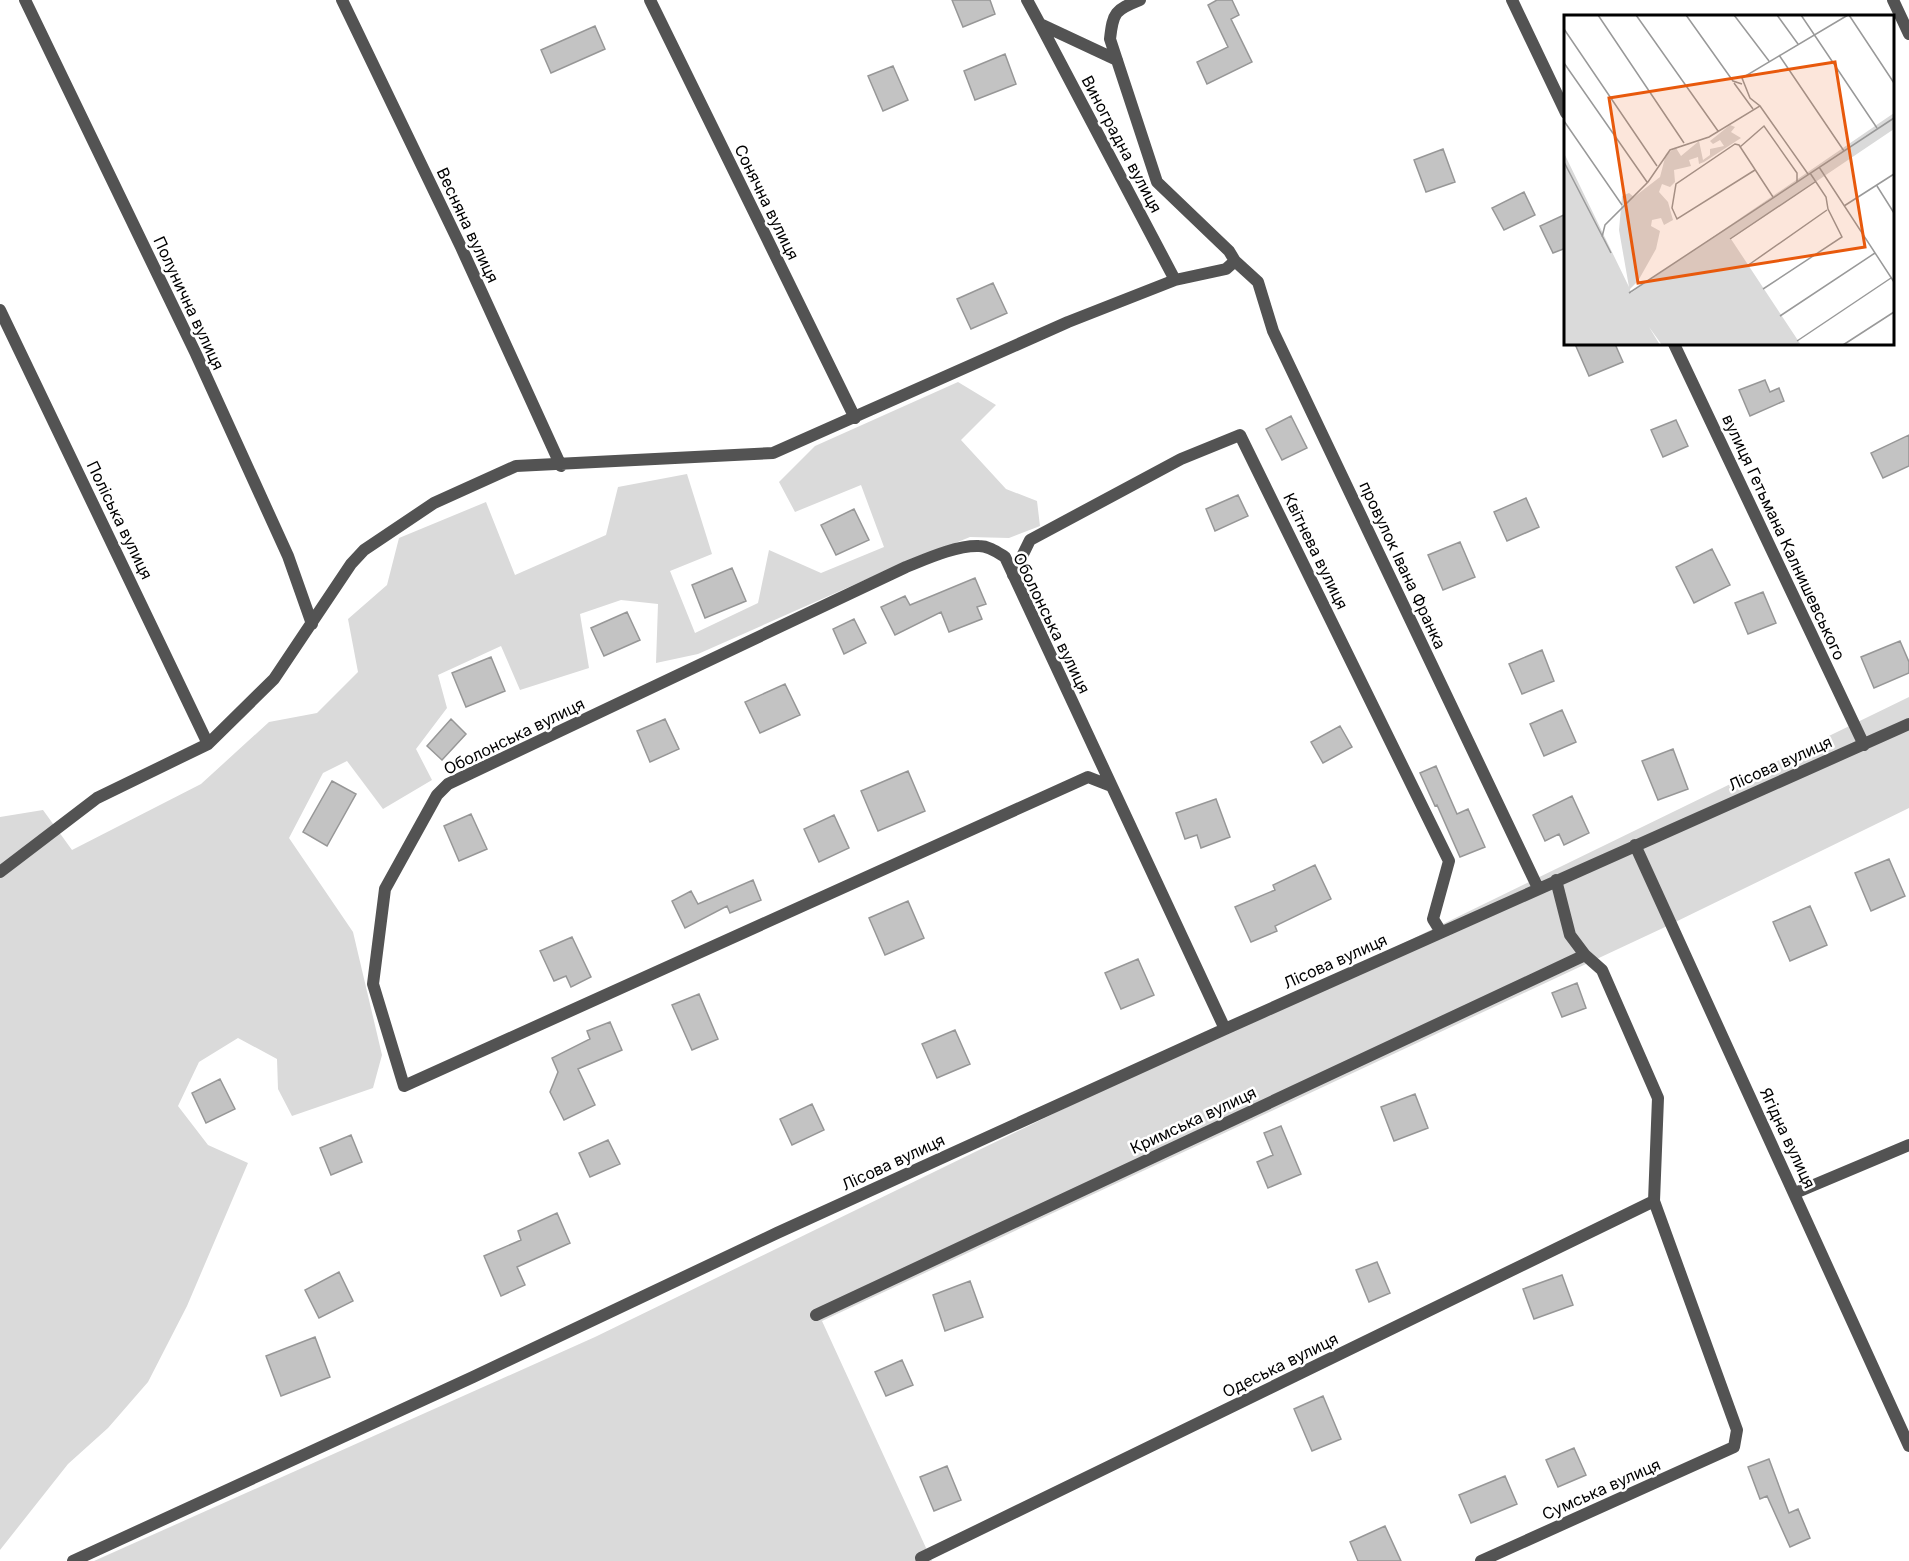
<svg xmlns="http://www.w3.org/2000/svg" width="1909" height="1561" viewBox="0 0 1909 1561" font-family="Inter,sans-serif">
	<rect width="100%" height="100%" fill="#fff"/>
	<path fill="#dadada" d="M 958,382 L 996,405 L 961,440 L 1006,489 L 1037,501 L 1040,526 L 1009,538 L 970,537 L 867,579 L 698,654 L 656,663 L 658,604 L 621,600 L 580,614 L 589,668 L 520,690 L 501,646 L 438,675 L 447,708 L 416,749 L 432,780 L 383,809 L 347,761 L 323,773 L 289,838 L 353,932 L 382,1055 L 373,1088 L 292,1116 L 278,1089 L 277,1059 L 238,1038 L 199,1062 L 178,1106 L 208,1145 L 248,1163 L 187,1306 L 148,1382 L 108,1428 L 68,1464 L 0,1550 L 0,817 L 43,810 L 72,850 L 201,784 L 269,722 L 317,713 L 358,672 L 348,619 L 387,585 L 399,538 L 486,502 L 515,575 L 606,535 L 618,487 L 687,474 L 712,554 L 670,571 L 695,633 L 758,603 L 769,550 L 821,573 L 884,547 L 861,485 L 795,512 L 779,482 L 815,446 Z
		M 1909,697 L 1909,808 L 1663,928 L 822,1321 L 932,1561 L 94,1561 L 595,1337 Z"/>
	<path fill="#c3c3c3" stroke="#979797" stroke-width="1.5" d="M 952,0 L 990,0 L 995,14 L 963,27 Z
		M 1217,0 L 1232,0 L 1239,15 L 1231,19 L 1252,62 L 1207,84 L 1197,62 L 1228,47 L 1208,5 Z
		M 595,26 L 605,49 L 551,73 L 541,50 Z
		M 1005,54 L 1016,84 L 975,100 L 964,71 Z
		M 893,66 L 908,100 L 883,111 L 868,76 Z
		M 1443,149 L 1455,182 L 1426,192 L 1414,160 Z
		M 1524,192 L 1535,215 L 1504,230 L 1492,208 Z
		M 1566,214 L 1566,248 L 1553,253 L 1540,226 Z
		M 993,283 L 1007,313 L 971,329 L 957,299 Z
		M 1575,344 L 1615,344 L 1623,362 L 1589,376 Z
		M 1765,380 L 1770,392 L 1779,388 L 1784,401 L 1750,416 L 1739,390 Z
		M 1291,416 L 1307,448 L 1282,460 L 1266,429 Z
		M 1676,420 L 1688,446 L 1663,457 L 1651,430 Z
		M 1909,435 L 1909,466 L 1883,478 L 1871,453 Z
		M 1238,495 L 1248,516 L 1215,531 L 1206,509 Z
		M 1526,498 L 1539,527 L 1507,541 L 1494,512 Z
		M 854,509 L 869,540 L 836,555 L 821,525 Z
		M 1460,542 L 1475,577 L 1443,590 L 1428,555 Z
		M 1712,549 L 1730,585 L 1694,603 L 1676,567 Z
		M 732,568 L 746,601 L 705,618 L 692,585 Z
		M 975,578 L 986,604 L 977,607 L 982,619 L 949,632 L 941,612 L 895,635 L 881,607 L 905,596 L 910,605 Z
		M 1763,592 L 1776,623 L 1748,634 L 1735,603 Z
		M 627,612 L 640,640 L 604,656 L 591,628 Z
		M 854,619 L 866,643 L 844,654 L 833,629 Z
		M 1900,641 L 1909,662 L 1909,673 L 1874,688 L 1861,657 Z
		M 1542,650 L 1554,681 L 1522,694 L 1509,664 Z
		M 491,657 L 505,691 L 466,707 L 452,673 Z
		M 785,684 L 800,715 L 760,733 L 745,702 Z
		M 1562,710 L 1576,742 L 1544,756 L 1530,724 Z
		M 451,719 L 466,734 L 442,760 L 427,746 Z
		M 665,719 L 679,749 L 650,762 L 637,731 Z
		M 1340,726 L 1352,747 L 1323,763 L 1311,742 Z
		M 1673,749 L 1688,789 L 1658,800 L 1642,761 Z
		M 1436,766 L 1457,814 L 1468,809 L 1485,847 L 1460,857 L 1437,805 L 1435,806 L 1420,773 Z
		M 908,771 L 925,811 L 878,831 L 861,791 Z
		M 332,781 L 356,794 L 327,846 L 303,832 Z
		M 1572,796 L 1589,833 L 1564,845 L 1559,834 L 1545,841 L 1533,815 Z
		M 1216,799 L 1230,837 L 1201,848 L 1197,835 L 1185,839 L 1176,813 Z
		M 471,814 L 487,849 L 459,861 L 444,826 Z
		M 834,815 L 849,848 L 819,862 L 804,829 Z
		M 1889,859 L 1905,896 L 1871,911 L 1855,873 Z
		M 1315,865 L 1331,899 L 1275,926 L 1277,931 L 1251,942 L 1235,907 L 1275,890 L 1273,885 Z
		M 753,880 L 761,900 L 730,913 L 727,906 L 685,928 L 672,901 L 691,891 L 698,904 Z
		M 908,901 L 924,938 L 885,955 L 869,918 Z
		M 1810,906 L 1827,945 L 1790,961 L 1773,922 Z
		M 572,937 L 591,977 L 571,987 L 566,976 L 554,981 L 540,951 Z
		M 1138,959 L 1154,995 L 1121,1009 L 1105,973 Z
		M 1577,983 L 1586,1008 L 1562,1017 L 1552,993 Z
		M 699,994 L 718,1039 L 692,1050 L 672,1005 Z
		M 610,1022 L 622,1050 L 578,1069 L 595,1105 L 564,1120 L 550,1092 L 558,1072 L 552,1058 L 590,1039 L 587,1031 Z
		M 955,1030 L 970,1064 L 937,1078 L 922,1044 Z
		M 220,1079 L 235,1109 L 206,1123 L 192,1093 Z
		M 1415,1094 L 1428,1128 L 1394,1141 L 1381,1107 Z
		M 812,1104 L 824,1130 L 792,1145 L 780,1119 Z
		M 1281,1126 L 1301,1174 L 1268,1188 L 1257,1162 L 1273,1155 L 1264,1133 Z
		M 351,1135 L 362,1162 L 331,1175 L 320,1148 Z
		M 608,1140 L 620,1164 L 590,1177 L 579,1153 Z
		M 557,1213 L 570,1243 L 517,1267 L 525,1285 L 501,1296 L 484,1256 L 521,1240 L 518,1231 Z
		M 1377,1262 L 1390,1293 L 1369,1302 L 1356,1270 Z
		M 339,1272 L 353,1301 L 319,1318 L 305,1290 Z
		M 1562,1275 L 1573,1305 L 1534,1319 L 1523,1289 Z
		M 970,1281 L 983,1317 L 945,1331 L 933,1295 Z
		M 315,1337 L 330,1377 L 281,1396 L 266,1356 Z
		M 902,1360 L 913,1385 L 886,1396 L 875,1372 Z
		M 1323,1396 L 1341,1439 L 1312,1451 L 1294,1409 Z
		M 1574,1448 L 1586,1475 L 1558,1487 L 1546,1460 Z
		M 1769,1459 L 1789,1513 L 1798,1509 L 1810,1538 L 1790,1547 L 1767,1496 L 1760,1499 L 1748,1467 Z
		M 947,1466 L 961,1500 L 934,1511 L 920,1477 Z
		M 1505,1476 L 1517,1504 L 1471,1523 L 1459,1495 Z
		M 1385,1526 L 1401,1561 L 1358,1561 L 1350,1542 Z"/>
	<g fill="none" stroke-linecap="round" stroke-linejoin="round">
		<path stroke="#535353" stroke-width="12" d="M 25,0 L 196,354 L 288,556 L 312,624
			M 342,0 L 461,247 L 561,466
			M 650,0 L 855,418
			M 1027,0 L 1040,24 L 1117,60
			M 1512,0 L 1566,113
			M 1893,0 L 1909,34
			M 1040,24 L 1175,280
			M 1235,261 L 1258,282 L 1273,331 L 1538,888
			M 0,310 L 208,744
			M 1674,344 L 1864,745
			M 1013,575 L 1030,540 L 1181,459 L 1240,435 L 1449,861 L 1433,919 L 1441,932
			M 1111,786 L 1088,777 L 404,1086 L 373,984 L 385,889 L 437,795 L 448,784 L 906,567 C 926,559 957,545 979,546 C 989,546 997,552 1005,557 L 1225,1029
			M 1635,845 L 1909,1446
			M 0,872 L 97,798 L 208,744 L 274,679 L 351,564 L 364,550 L 434,503 L 516,466 L 773,453 L 1068,322 L 1175,280 L 1226,269 L 1235,261 L 1229,251 L 1157,182 L 1110,39 C 1113,12 1115,10 1140,0
			M 1795,1193 L 1909,1145
			M 816,1315 L 1585,955
			M 921,1558 L 1654,1201
			M 73,1561 L 473,1377 L 777,1233 L 1225,1029 L 1909,724
			M 1481,1561 L 1734,1447 L 1737,1430 L 1654,1201 L 1658,1098 L 1602,970 L 1585,955 L 1570,935 L 1556,880"/>
	</g>
	<g text-anchor="middle" stroke-width="5" stroke-linejoin="round" paint-order="stroke">
		<g font-size="16" fill="#000" stroke="#fff">
			<text transform="translate(1122 144) rotate(62)" y="6">Виноградна вулиця</text>
			<text transform="translate(767 202) rotate(64)" y="6">Сонячна вулиця</text>
			<text transform="translate(468 225) rotate(65)" y="6">Весняна вулиця</text>
			<text transform="translate(189 303) rotate(65)" y="6">Полунична вулиця</text>
			<text transform="translate(120 520) rotate(64)" y="6">Поліська вулиця</text>
			<text transform="translate(1784 537) rotate(65)" y="6">вулиця Гетьмана Калнишевського</text>
			<text transform="translate(1316 551) rotate(64)" y="6">Квітнева вулиця</text>
			<text transform="translate(1403 565) rotate(65)" y="6">провулок Івана Франка</text>
			<text transform="translate(1052 623) rotate(64)" y="6">Оболонська вулиця</text>
			<text transform="translate(514 736) rotate(-26)" y="6">Оболонська вулиця</text>
			<text transform="translate(1780 763) rotate(-24)" y="6">Лісова вулиця</text>
			<text transform="translate(1335 961) rotate(-24)" y="6">Лісова вулиця</text>
			<text transform="translate(1193 1120) rotate(-25)" y="6">Кримська вулиця</text>
			<text transform="translate(1788 1138) rotate(65)" y="6">Ягідна вулиця</text>
			<text transform="translate(893 1162) rotate(-25)" y="6">Лісова вулиця</text>
			<text transform="translate(1280 1365) rotate(-26)" y="6">Одеська вулиця</text>
			<text transform="translate(1601 1489) rotate(-24)" y="6">Сумська вулиця</text>
		</g>
	</g>
	<g transform="translate(1564 15)">
		<rect width="330" height="330" fill="#fff"/>
		<path d="M 330,98 L 330,114 L 167,224 L 237,330 L 98,330 L 85,312 L 96,330 L 0,330 L 0,138 L 65,272 L 55,215 L 58,181 L 65,178 L 70,182 L 96,162 L 102,139 L 112,133 L 117,141 L 135,126 L 139,145 L 146,140 L 146,134 L 160,131 L 156,125 L 149,129 L 146,126 L 166,110 L 171,112 L 167,117 L 177,123 L 140,147 L 135,149 L 134,142 L 125,145 L 127,151 L 110,155 L 111,167 L 106,172 L 98,169 L 95,177 L 104,187 L 109,205 L 100,210 L 97,203 L 88,205 L 87,211 L 96,216 L 92,234 L 74,266 L 66,274 L 67,278 Z" fill="#dadada"/>
		<path fill="none" stroke="#999" stroke-width="1.5" d="M 34,0 L 120,128M 72,0 L 154,116M 122,0 L 169,66 L 178,69M 170,0 L 205,46M 213,0 L 234,29M 237,0 L 313,113M 285,0 L 330,68M 0,14 L 93,151M 215,40 L 280,136M 0,48 L 83,167M 170,68 L 189,94M 196,91 L 244,159M 0,106 L 58,190M 176,132 L 200,111 L 233,158 L 233,167M 0,147 L 47,238M 255,152 L 330,267M 191,155 L 113,204 L 108,193 L 112,169 L 171,129 L 175,130 L 209,182M 313,171 L 330,198M 280,191 L 330,159M 38,222 L 41,210 L 84,167 L 106,135 L 145,122 L 196,91 L 186,83 L 178,63 L 284,0M 166,224 L 251,167M 183,251 L 263,195M 199,274 L 278,222 L 264,194 L 262,182 L 246,158M 65,278 L 330,103M 216,301 L 311,238M 233,326 L 327,263M 279,330 L 330,297"/>
		<path fill="#e8590c" fill-opacity="0.15" stroke="#e8590c" stroke-width="3" d="M 271,47 L 301,232 L 74,268 L 45,83 Z"/>
		<rect width="330" height="330" fill="none" stroke="#000" stroke-width="3"/>
	</g>
</svg>
